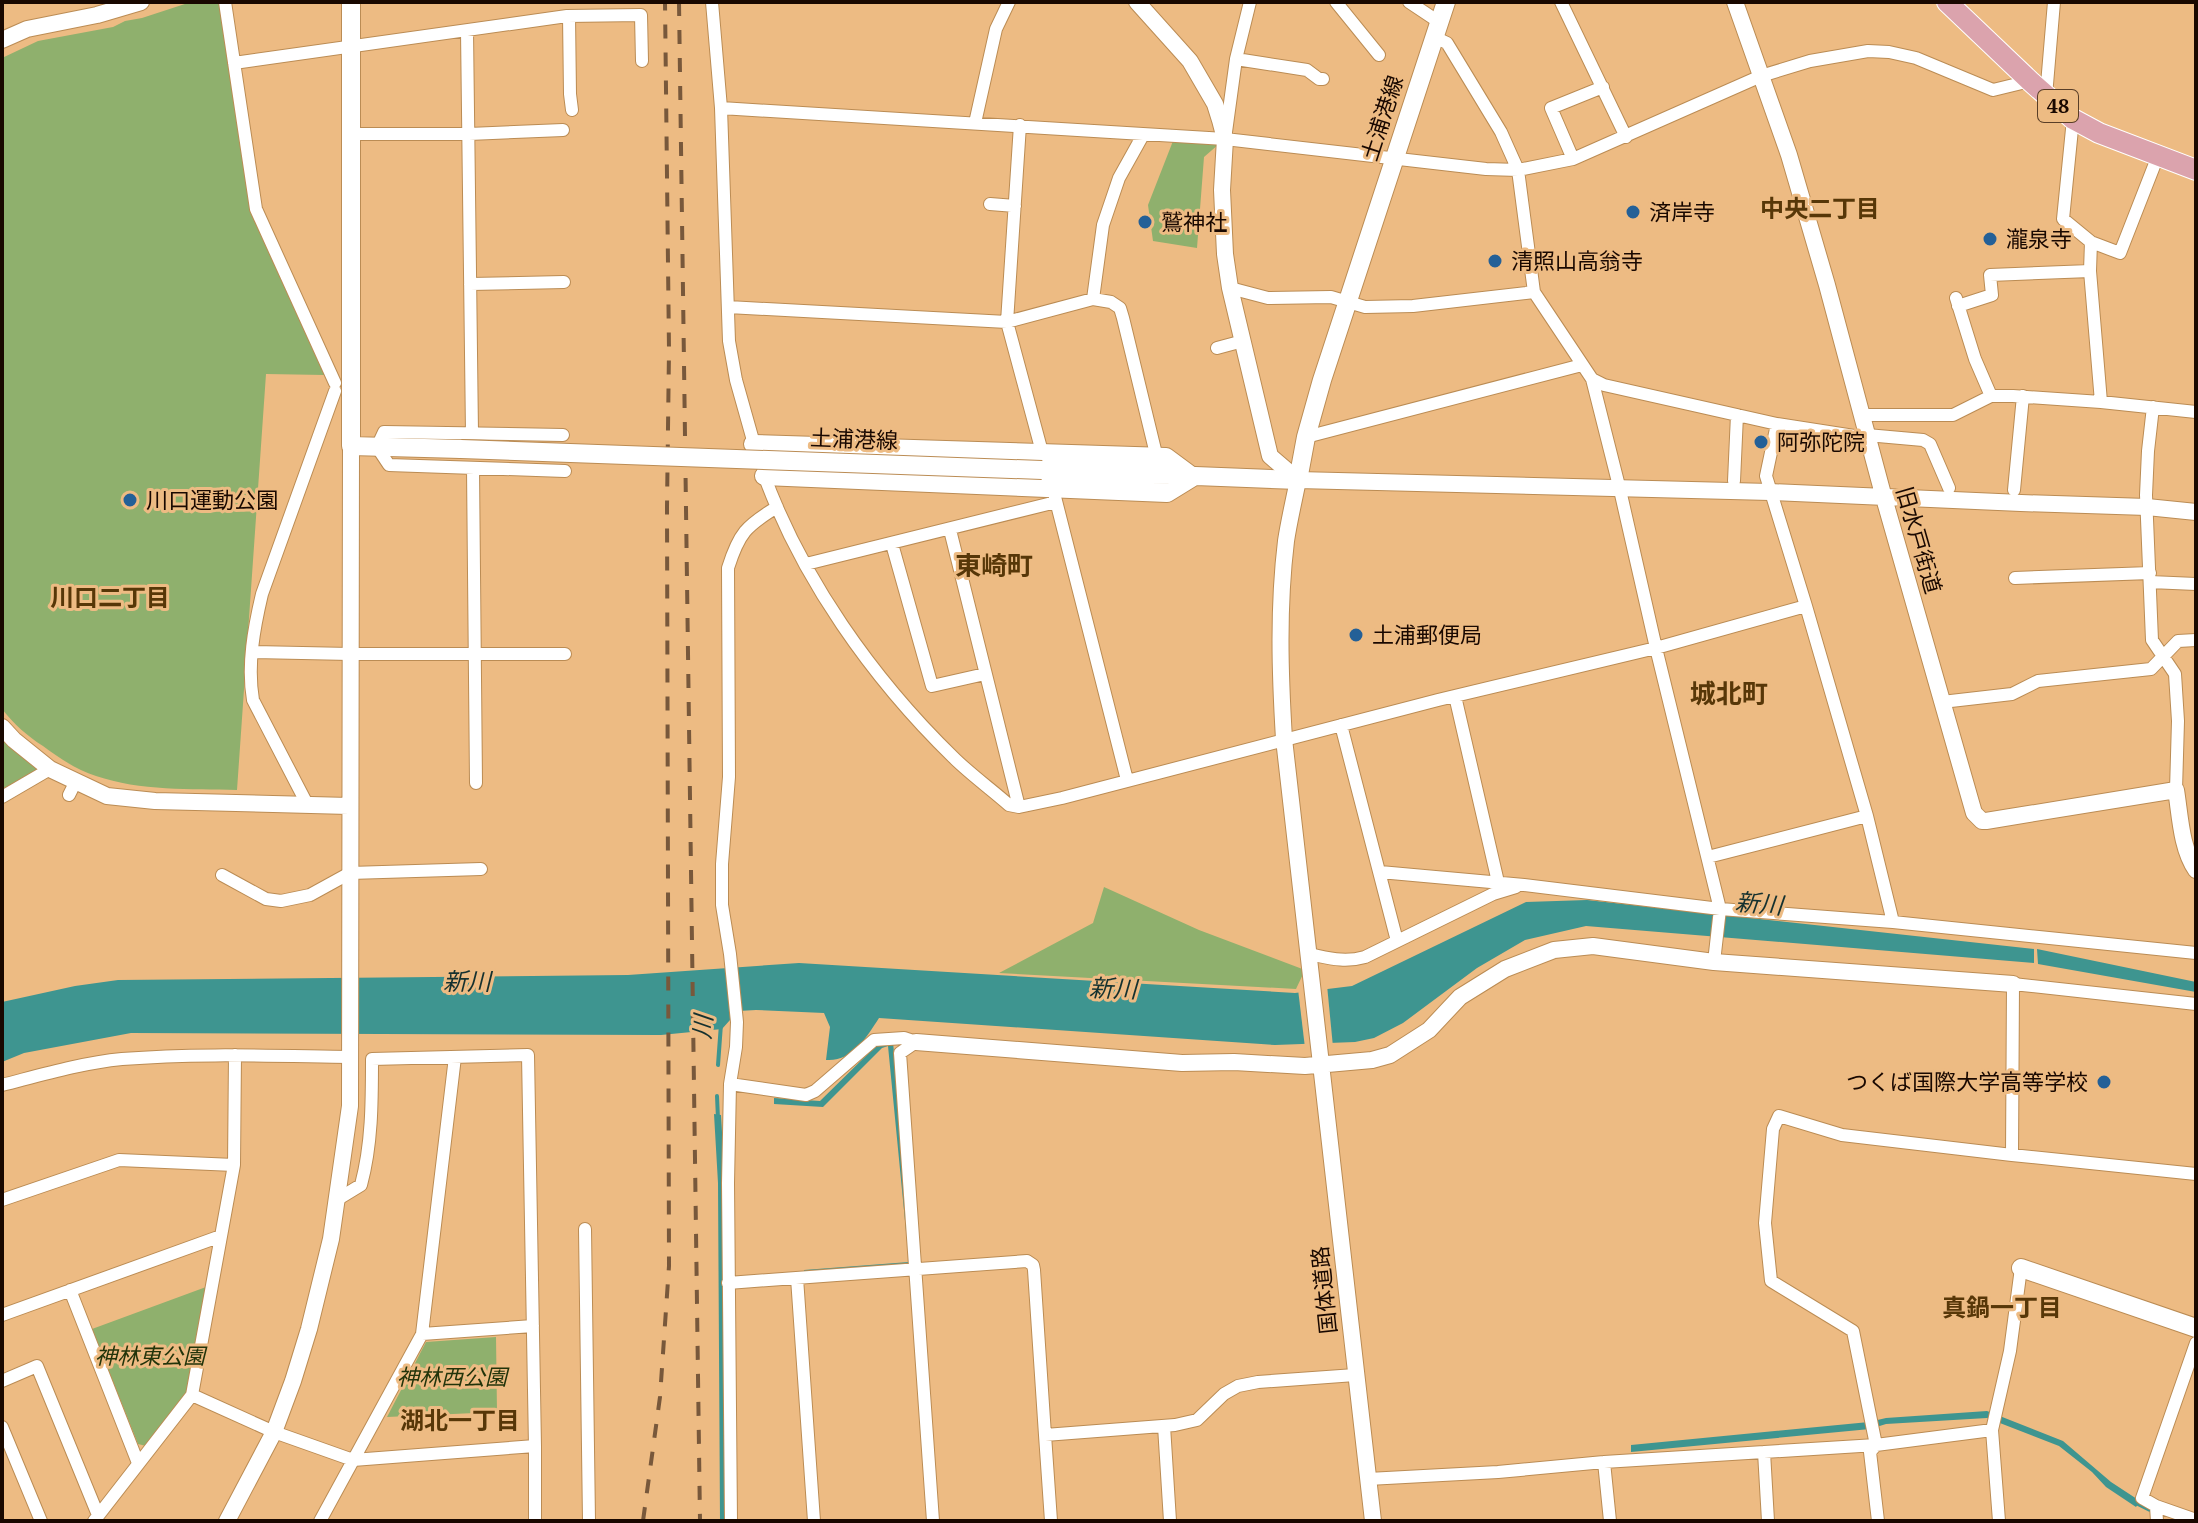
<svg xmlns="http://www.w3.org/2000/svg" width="2198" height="1523" viewBox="0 0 2198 1523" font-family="'Noto Serif','Noto Sans JP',serif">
	<rect width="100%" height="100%" fill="#edbb83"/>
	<path fill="#8fb06d" d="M 191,2 L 220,2 L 251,209 L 325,375 L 266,374 L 237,790 C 191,789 140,791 96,776 C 77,770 59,758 43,746 C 27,736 14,724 2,709 L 2,58 L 38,41 L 113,27 L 125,21 L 142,18 Z
		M 1173,141 L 1219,144 L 1204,157 L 1197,248 L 1153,241 L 1148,205 Z
		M 2,734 L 45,770 L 6,792 L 2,782 Z
		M 1104,887 L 1199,930 L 1305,970 L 1296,989 L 999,973 L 1093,923 Z
		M 206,1287 L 187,1392 L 146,1446 L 138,1444 L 92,1329 Z
		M 496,1337 L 497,1412 L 387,1417 L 426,1342 Z"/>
	<path fill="#3e9590" d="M 1587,900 L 2034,949 L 2034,963 L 1586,926 L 1525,940 L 1477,968 L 1403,1023 L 1374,1038 L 1355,1042 L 1275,1045 L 879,1018 C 866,1038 852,1062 826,1060 L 830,1027 L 824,1013 L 756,1010 L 738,1011 L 722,1029 L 661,1035 L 131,1033 L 24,1053 L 2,1062 L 2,1002 L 75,986 L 118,980 L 628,975 L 799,963 L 1295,993 L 1352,986 L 1526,902 Z
		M 2037,949 L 2196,982 L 2196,992 L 2038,964 Z
		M 893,1042 L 914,1266 L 804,1276 L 804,1270 L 909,1262 L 888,1046 L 882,1048 L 823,1107 L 774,1104 L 774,1098 L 820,1101 L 877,1045 Z
		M 714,1114 L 721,1115 L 725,1183 L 728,1521 L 720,1521 L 718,1183 Z
		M 1987,1411 L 2063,1441 L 2111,1482 L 2140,1501 L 2136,1507 L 2106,1487 L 2092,1472 L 2059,1446 L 1987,1418 L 1886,1424 L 1870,1429 L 1631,1452 L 1631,1445 L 1869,1422 L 1886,1418 Z"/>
	<path fill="#edbb83" d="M 1327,985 L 1333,1047 L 1305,1048 L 1298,989 Z"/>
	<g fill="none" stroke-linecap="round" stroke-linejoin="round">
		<path stroke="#3e9590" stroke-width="4" d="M 718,1065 L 721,1024
			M 717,1096 L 718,1119
			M 2136,1503 L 2152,1511"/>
		<g stroke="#bb8c54" stroke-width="14">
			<path id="minor" d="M 225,2 L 256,209 L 335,383
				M 712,2 L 721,108 L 729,341 L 736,380 L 756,451
				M 1336,2 L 1379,55
				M 1409,2 L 1439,22
				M 1561,2 L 1626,137
				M 569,16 L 570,94 L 572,110
				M 467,31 L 472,433
				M 1434,37 L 1447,43 L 1501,132 L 1518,170 L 1534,292
				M 1236,59 L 1307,70 L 1319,79 L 1323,79
				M 234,63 L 567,16 L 641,15 L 642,61
				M 2046,96 L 2054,2
				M 721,108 L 1225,139 L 1486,169 L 1518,170 L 1573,159 L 1761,76 L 1810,61 L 1868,51 L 1889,52 L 1916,58 L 1993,90 L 2030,81
				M 2073,119 L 2063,219 L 2091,242 L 2090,271 L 2101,402
				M 975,123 L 996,29 L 1009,2
				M 1020,125 L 1007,322 L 1042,452
				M 1226,132 L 1236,59 L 1250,2
				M 350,134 L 469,134 L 563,130
				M 1573,159 L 1551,108 L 1603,87
				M 990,204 L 1015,206
				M 2091,242 L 2120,253 L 2154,166
				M 470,284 L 564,282
				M 1230,288 L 1268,298 L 1331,297 L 1365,307 L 1413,306 L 1534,292 L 1592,379 L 1620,490 L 1656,648 L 1720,909 L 1714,962
				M 1956,298 L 1975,359 L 1991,396
				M 1093,299 L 1103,225 L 1119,178 L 1143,135
				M 1958,306 L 1992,295 L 1990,275 L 2090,271
				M 728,307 L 1007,322 L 1093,299 L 1111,302 L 1120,308 L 1123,318 L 1156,454
				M 1217,348 L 1243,341
				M 1592,379 L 1604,385 L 1777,424 L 1867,438
				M 2153,407 L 2148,451 L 2146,495 L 2152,640 L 2175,674 L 2178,721 L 2176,790
				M 1862,415 L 1953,415 L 1991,396 L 2013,396 L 2101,402 L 2196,412
				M 1777,424 L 1766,476 L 1806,606 L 1867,816 L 1893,922
				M 563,435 L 384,432 L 377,447 L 389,465 L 565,471
				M 1867,435 L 1923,440 L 1930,444 L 1949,488
				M 1306,437 L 1582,365
				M 473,468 L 476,783
				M 763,472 C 801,578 873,679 953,757 C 970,774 991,789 1009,805 L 1019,807 L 1062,798 L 1438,700 L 1656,648 L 1806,606
				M 1734,481 L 1737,415
				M 1053,489 L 1127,780
				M 2014,490 L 2023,396
				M 950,530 L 1019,807
				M 892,544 L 932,686 L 985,674
				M 806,564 L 1056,502
				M 2015,578 L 2150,573
				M 2150,582 L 2196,584
				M 253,652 L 350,654 L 565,654
				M 1455,696 L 1498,882
				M 1942,702 L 2012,694 L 2038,681 L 2151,669 L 2178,641 L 2196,640
				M 1341,725 L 1397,941
				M 69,795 L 75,783
				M 2,797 L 50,769
				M 307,804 L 253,700 C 247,665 254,628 262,594 L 335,391
				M 1708,857 L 1867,816
				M 1380,872 L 1524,885 L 1720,909 L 1893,922 L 2196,953
				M 222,875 L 266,899 L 281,901 L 310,895 L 350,873 L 481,869
				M 1309,954 C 1329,958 1344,963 1365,957 L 1493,894 L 1516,887
				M 916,1042 L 900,1053 L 933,1521
				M 730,1084 L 806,1095 L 815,1091 L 874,1040 L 904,1038 L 916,1042
				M 2,1085 C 41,1075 81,1063 122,1059 C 198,1053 274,1056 350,1057
				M 2012,1155 L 2196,1174
				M 2,1200 L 119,1160 L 234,1165
				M 585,1229 L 589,1521
				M 797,1278 L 814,1521
				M 728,1283 L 1027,1261 L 1033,1265 L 1034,1270 L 1045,1435 L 1175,1425 L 1197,1420 L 1224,1394 L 1238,1386 L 1258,1382 L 1355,1375
				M 70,1290 L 138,1463
				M 2,1315 L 221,1236
				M 422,1334 L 533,1326
				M 2,1381 L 37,1366 L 98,1515
				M 192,1395 L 274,1432 L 353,1460 L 535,1446 L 528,1055 L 372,1059 C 372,1102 372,1144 361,1185 L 338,1199
				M 1164,1426 L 1170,1521
				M 2,1427 L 41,1521
				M 1045,1435 L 1051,1521
				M 535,1446 L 535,1521
				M 1764,1452 L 1768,1521
				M 1604,1462 L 1610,1521
				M 1368,1479 L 1498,1472 L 1604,1462 L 1876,1445 L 1992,1430
				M 2156,1506 L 2142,1498 L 2196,1343
				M 94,1521 L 192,1395 L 234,1165 L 235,1055
				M 320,1521 L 422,1334 L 455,1057
				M 731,1521 L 728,1183 L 730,1084 L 736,1047 L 737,1022 L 730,954 L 722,905 L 722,864 L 729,777 L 728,568 C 739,533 746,526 777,507
				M 1878,1521 L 1870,1452 L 1876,1445 L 1853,1331 L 1771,1281 L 1765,1223 L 1773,1129 L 1779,1116 L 1842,1135 L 2012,1155 L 2013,984 L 2196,1004
				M 1999,1521 L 1992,1430 L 2010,1351 L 2021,1268
				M 2157,1521 L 2156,1506 L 2196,1520"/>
		</g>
		<g stroke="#bb8c54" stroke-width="18">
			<path id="tertiary" d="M 1137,2 L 1190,61 L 1215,104 L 1220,120 L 1225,139 L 1222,190 L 1225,254 L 1230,288 L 1270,456 L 1298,480 L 1770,492 L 2021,503 L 2147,507 L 2196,512
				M 1735,2 L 1789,155 L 1827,285 L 1884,498 L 1974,813 L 1982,821 L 1986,821 L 2176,790 C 2180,814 2181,849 2196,870
				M 2,40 L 27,29 L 97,15 L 141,2
				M 1298,480 C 1294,500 1289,521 1286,541 C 1278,607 1280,673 1284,739 L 1373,1521
				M 2,727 L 14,740 L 50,769 L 107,796 L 155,801 L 349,806
				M 916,1042 L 1182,1063 L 1234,1062 L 1305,1066 L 1372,1060 L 1390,1055 L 1429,1030 L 1460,997 L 1505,969 L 1554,950 L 1593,946 L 1714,962 L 2013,984
				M 227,1521 L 274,1432 L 293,1381 L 309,1329 L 331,1239 L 350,1106 L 351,446"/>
		</g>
		<g stroke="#bb8c54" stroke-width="20">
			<path id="secondary" d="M 351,2 L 351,446 L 461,449
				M 753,444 L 1166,457 L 1193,477
				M 1042,470 L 1298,480 L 1306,437 L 1322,380 L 1446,2
				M 764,476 L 1167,493 L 1193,477
				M 2021,1268 L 2196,1328"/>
		</g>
		<g stroke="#fff" stroke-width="22">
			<path id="primary" d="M 1947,2 L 2030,81 L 2073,119 L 2099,133 L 2196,170"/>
		</g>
		<use href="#minor" stroke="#fff" stroke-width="12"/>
		<use href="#tertiary" stroke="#fff" stroke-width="16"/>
		<use href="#secondary" stroke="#fff" stroke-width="18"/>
		<use href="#primary" stroke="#dba3ad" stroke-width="20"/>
		<path stroke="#78583b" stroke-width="4" stroke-dasharray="14 14" stroke-linecap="butt" d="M 679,2 L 700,1521
			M 643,1521 L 660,1397 L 669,1266 L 667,507 L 669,350 L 665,2"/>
		<g stroke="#bb8c54" stroke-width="20" stroke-linecap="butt">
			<path id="secondary-bridge" d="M 461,449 L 1042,470"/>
		</g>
		<use href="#secondary-bridge" stroke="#fff" stroke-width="18"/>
	</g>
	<g fill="#246097" stroke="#edbb83" stroke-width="3">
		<circle cx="1633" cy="212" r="8"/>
		<circle cx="1145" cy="222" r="8"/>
		<circle cx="1990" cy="239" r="8"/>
		<circle cx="1495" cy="261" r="8"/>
		<circle cx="1761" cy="442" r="8"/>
		<circle cx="130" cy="500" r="8"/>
		<circle cx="1356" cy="635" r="8"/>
		<circle cx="2104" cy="1082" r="8"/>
	</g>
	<g text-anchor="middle" stroke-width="6" stroke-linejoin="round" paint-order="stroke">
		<rect fill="#edbb83" stroke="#593e27" stroke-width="2" x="2038" y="90" width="40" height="32" rx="6"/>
		<g font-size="20" font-weight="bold" fill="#190800">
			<text x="2058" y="113">48</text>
		</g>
		<g font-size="22" fill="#190800" stroke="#edbb83">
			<text transform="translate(1382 118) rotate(-72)" y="8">土浦港線</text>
			<text transform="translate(854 439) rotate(2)" y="8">土浦港線</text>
			<text transform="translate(1919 540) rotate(74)" y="8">旧水戸街道</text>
			<text transform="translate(1324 1290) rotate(-96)" y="8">国体道路</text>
		</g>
		<g font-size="22" fill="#190800" stroke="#edbb83" text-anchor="start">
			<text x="1649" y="220">済岸寺</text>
			<text x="1161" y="230">鷲神社</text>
			<text x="2006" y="247">瀧泉寺</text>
			<text x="1511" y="269">清照山高翁寺</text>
			<text x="1777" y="450">阿弥陀院</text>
			<text x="146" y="508">川口運動公園</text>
			<text x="1372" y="643">土浦郵便局</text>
			<text x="2088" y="1090" text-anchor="end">つくば国際大学高等学校</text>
		</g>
		<g font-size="22" font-style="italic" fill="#22340a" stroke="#edbb83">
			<text x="150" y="1364">神林東公園</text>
			<text x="452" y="1385">神林西公園</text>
		</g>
		<g font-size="24" font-weight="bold" fill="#573708" stroke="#edbb83">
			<text x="1820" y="217">中央二丁目</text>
			<text x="110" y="606">川口二丁目</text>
			<text x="2002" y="1316">真鍋一丁目</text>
			<text x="460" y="1429">湖北一丁目</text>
		</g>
		<g font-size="24" font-style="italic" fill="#15312f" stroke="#edbb83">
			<text transform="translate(1759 904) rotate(5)" y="8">新川</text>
			<text x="467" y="990">新川</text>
			<text transform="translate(1113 989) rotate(2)" y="8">新川</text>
			<text transform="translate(703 1027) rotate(-85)" y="8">川</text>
		</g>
		<g font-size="26" font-weight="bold" fill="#573708" stroke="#edbb83">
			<text x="994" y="575">東崎町</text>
			<text x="1729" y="703">城北町</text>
		</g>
	</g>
	<rect width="2198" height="1523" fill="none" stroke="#190800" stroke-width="8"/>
</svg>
